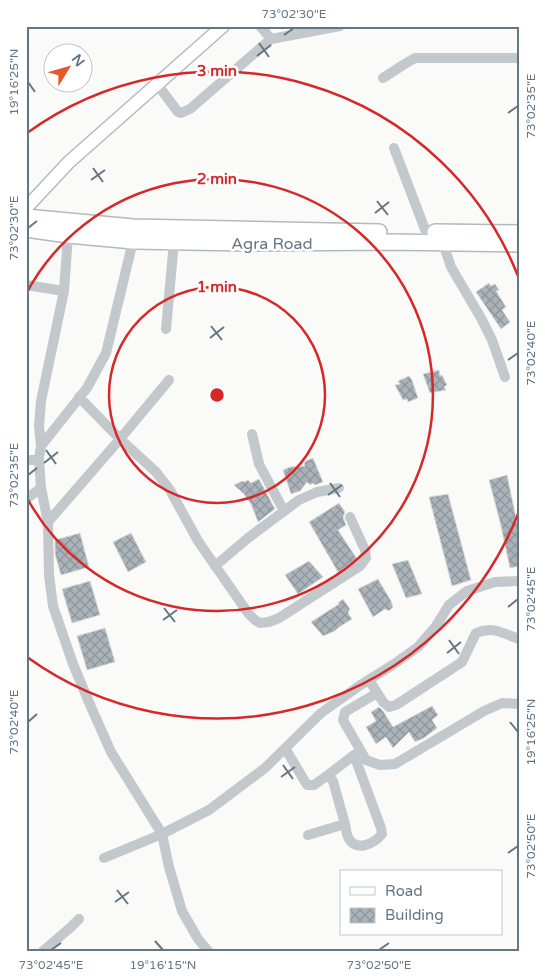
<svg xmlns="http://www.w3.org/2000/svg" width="545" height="978" viewBox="0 0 545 978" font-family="'Varela Round',sans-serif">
	<defs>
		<pattern id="building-cross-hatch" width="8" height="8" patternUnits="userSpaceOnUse" patternTransform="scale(1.25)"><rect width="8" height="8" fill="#aab3b9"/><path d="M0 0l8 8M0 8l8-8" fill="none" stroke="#8e969c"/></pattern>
	</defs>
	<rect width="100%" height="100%" fill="#fafaf8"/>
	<path fill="url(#building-cross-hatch)" stroke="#dcdcda" d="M 489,283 L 491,286 L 495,284 L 499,290 L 496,291 L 506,307 L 502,310 L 510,322 L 501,329 L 476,292 Z
		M 439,370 L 440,376 L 442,375 L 447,385 L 444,387 L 446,390 L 430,393 L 423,374 Z
		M 409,376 L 412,380 L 418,398 L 408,402 L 407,399 L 403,400 L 395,385 L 400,384 L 398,381 Z
		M 313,458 L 323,482 L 315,485 L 313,483 L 310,485 L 307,482 L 300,491 L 291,494 L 283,470 L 290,467 L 305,466 L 304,462 Z
		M 507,475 L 519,532 L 519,566 L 510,568 L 500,522 L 489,480 Z
		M 259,479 L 275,509 L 258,522 L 251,504 L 244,494 L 234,485 L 242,481 L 244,482 L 248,480 L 251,483 Z
		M 448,494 L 471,580 L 452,586 L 429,497 Z
		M 339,503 L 345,512 L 343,517 L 346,525 L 338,530 L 357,559 L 338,572 L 309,522 Z
		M 80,533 L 89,567 L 61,575 L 55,554 L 55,540 Z
		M 131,533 L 146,562 L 128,572 L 113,542 Z
		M 408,560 L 422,594 L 406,598 L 392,564 Z
		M 309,561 L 323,577 L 298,594 L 285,575 Z
		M 378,579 L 391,601 L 393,607 L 389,611 L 385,609 L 373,617 L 358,589 Z
		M 90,581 L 100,615 L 72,623 L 62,589 Z
		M 343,599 L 350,609 L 348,613 L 352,619 L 338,628 L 335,631 L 323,636 L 311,622 L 339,604 L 338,603 Z
		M 105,628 L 115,662 L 87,670 L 77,636 Z
		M 432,706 L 438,715 L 432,720 L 437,728 L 424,738 L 415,742 L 409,732 L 393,748 L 386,737 L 376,744 L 366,727 L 376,721 L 371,712 L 379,707 L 383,711 L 393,727 Z"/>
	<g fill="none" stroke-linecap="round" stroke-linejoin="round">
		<g stroke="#b5babe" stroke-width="15">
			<path id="major" d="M 26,208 L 69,162 L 223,26"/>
		</g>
		<g stroke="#b4b9bd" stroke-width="18">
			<path id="highway" d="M 26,217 L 133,227 L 379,232
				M 26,229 L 68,235 L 133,241 L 245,243 L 390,242 L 519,244
				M 435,232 L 519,233"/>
		</g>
		<path stroke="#c3c8cc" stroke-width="10" d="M 260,26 L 271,39 L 340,26
			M 383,78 L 403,65 L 415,58 L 519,58
			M 157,84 L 178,112 L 181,113 L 190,109 L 271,39
			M 394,148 L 426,232
			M 133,236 L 133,241 L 106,353 L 87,388 L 41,446 L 39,458 L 41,488 L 48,522 L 49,575 L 53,606 L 73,664 L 91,707 L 111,752 L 162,834 L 169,867 L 182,911 L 198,939 L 209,952
			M 443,243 L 451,267 L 481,318 L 492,340 L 505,377
			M 26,285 L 64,291
			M 166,329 L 174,242
			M 79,397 L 120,439 L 156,472 L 170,490 L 198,541 L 248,613 L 255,620 L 260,623 L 269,622 L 279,618 L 360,566 L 366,558 L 365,550 L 350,517
			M 252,434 L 259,464 L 284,511
			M 41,446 L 39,426 L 41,401 L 64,291 L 68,235
			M 26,461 L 39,458
			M 26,499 L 41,488
			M 48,522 L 120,439 L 169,380
			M 215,566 L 248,538 L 299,500 L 317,492 L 339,488
			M 369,680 L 383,702 L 389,707 L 396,705 L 462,662 L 476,633 C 493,626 502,633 519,639
			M 377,693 L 345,712 L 343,720 L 366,760 L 380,765 L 395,764 L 484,711 L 502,703 L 519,704
			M 285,748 L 307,785 L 314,785 L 328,775 L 333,781 L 345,824 L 308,835
			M 328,775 L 354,755
			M 345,824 C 346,828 346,833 348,837 C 355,853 374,844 382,834 L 381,828 L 354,755 L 361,751
			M 104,858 L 162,834 L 209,810 L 265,768 L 321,713 L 359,686 L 394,664 L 418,647 L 436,626 L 449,605 L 467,591 L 495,582 L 519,581
			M 42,952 L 71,927 L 79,919"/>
		<use href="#major" stroke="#fff" stroke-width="12"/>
		<use href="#highway" stroke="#fff" stroke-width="15"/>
	</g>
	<path fill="none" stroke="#657683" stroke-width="2" d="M 284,35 L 294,28M 259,43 L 269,57M 257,56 L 271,45M 28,82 L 35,92M 508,113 L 518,106M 93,168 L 103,182M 91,180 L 105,170M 377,201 L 388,215M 375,213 L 389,202M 28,228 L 37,221M 211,326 L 222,340M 210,338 L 224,327M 508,360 L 518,353M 46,450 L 56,464M 44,463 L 58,452M 28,475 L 37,468M 330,483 L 340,497M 328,495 L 342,485M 508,607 L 518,599M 164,608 L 175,622M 163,620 L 177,610M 449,640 L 459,654M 447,653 L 461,642M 28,722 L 37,714M 510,722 L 518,732M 283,765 L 293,779M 281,777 L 295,767M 508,853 L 518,846M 117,890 L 128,904M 115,902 L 129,892M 155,941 L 163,950M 51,950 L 61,943M 379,950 L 389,943"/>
	<g fill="none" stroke="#d62828" stroke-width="2.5">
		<circle cx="217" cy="395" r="108"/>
		<path d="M26 294A216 216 0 1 1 26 496"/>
		<path d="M518 514A324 324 0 0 1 27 657M27 133A324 324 0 0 1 518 276"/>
	</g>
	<g text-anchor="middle" stroke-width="5" stroke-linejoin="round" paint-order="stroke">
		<g font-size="16" fill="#657683" stroke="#fff">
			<text x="272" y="249">Agra Road</text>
		</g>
	</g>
	<circle cx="217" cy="395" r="8" fill="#d62828" stroke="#fff" stroke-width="2.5"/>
	<g font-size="15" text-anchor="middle" font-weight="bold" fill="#d62828" stroke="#fff" stroke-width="5" stroke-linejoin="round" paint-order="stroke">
		<text x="217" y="76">3 min</text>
		<text x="217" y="184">2 min</text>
		<text x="217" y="292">1 min</text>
	</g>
	<rect width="545" height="978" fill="none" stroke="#ffffff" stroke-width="55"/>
	<rect x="340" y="870" width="162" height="65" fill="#ffffff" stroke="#c1c8cd"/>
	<rect x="350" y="887" width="25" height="8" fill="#ffffff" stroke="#c1c8cd"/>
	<text x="385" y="896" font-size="15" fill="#657683">Road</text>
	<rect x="350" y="908" width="25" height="15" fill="url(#building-cross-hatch)" stroke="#c1c8cd"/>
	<text x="385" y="920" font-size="15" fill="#657683">Building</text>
	<g transform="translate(68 68) rotate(53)"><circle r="24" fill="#ffffff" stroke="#c1c8cd"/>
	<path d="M0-4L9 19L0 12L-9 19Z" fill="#e4572e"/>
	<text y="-8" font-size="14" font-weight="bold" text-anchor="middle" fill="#657683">N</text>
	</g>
	<rect x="28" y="28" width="490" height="922" fill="none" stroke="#657683" stroke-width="2"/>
	<g font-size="12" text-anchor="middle" fill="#657683">
		<text x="294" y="18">73°02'30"E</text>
		<text transform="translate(14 82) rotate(-90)" y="4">19°16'25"N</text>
		<text transform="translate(531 106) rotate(-90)" y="4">73°02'35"E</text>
		<text transform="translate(14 228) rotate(-90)" y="4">73°02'30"E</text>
		<text transform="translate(531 353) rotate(-90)" y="4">73°02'40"E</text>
		<text transform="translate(14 475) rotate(-90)" y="4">73°02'35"E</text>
		<text transform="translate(531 599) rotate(-90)" y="4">73°02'45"E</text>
		<text transform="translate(14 722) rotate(-90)" y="4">73°02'40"E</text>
		<text transform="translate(531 732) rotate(-90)" y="4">19°16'25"N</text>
		<text transform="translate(531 846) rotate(-90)" y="4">73°02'50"E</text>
		<text x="51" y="969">73°02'45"E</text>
		<text x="163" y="969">19°16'15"N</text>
		<text x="379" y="969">73°02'50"E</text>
	</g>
</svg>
